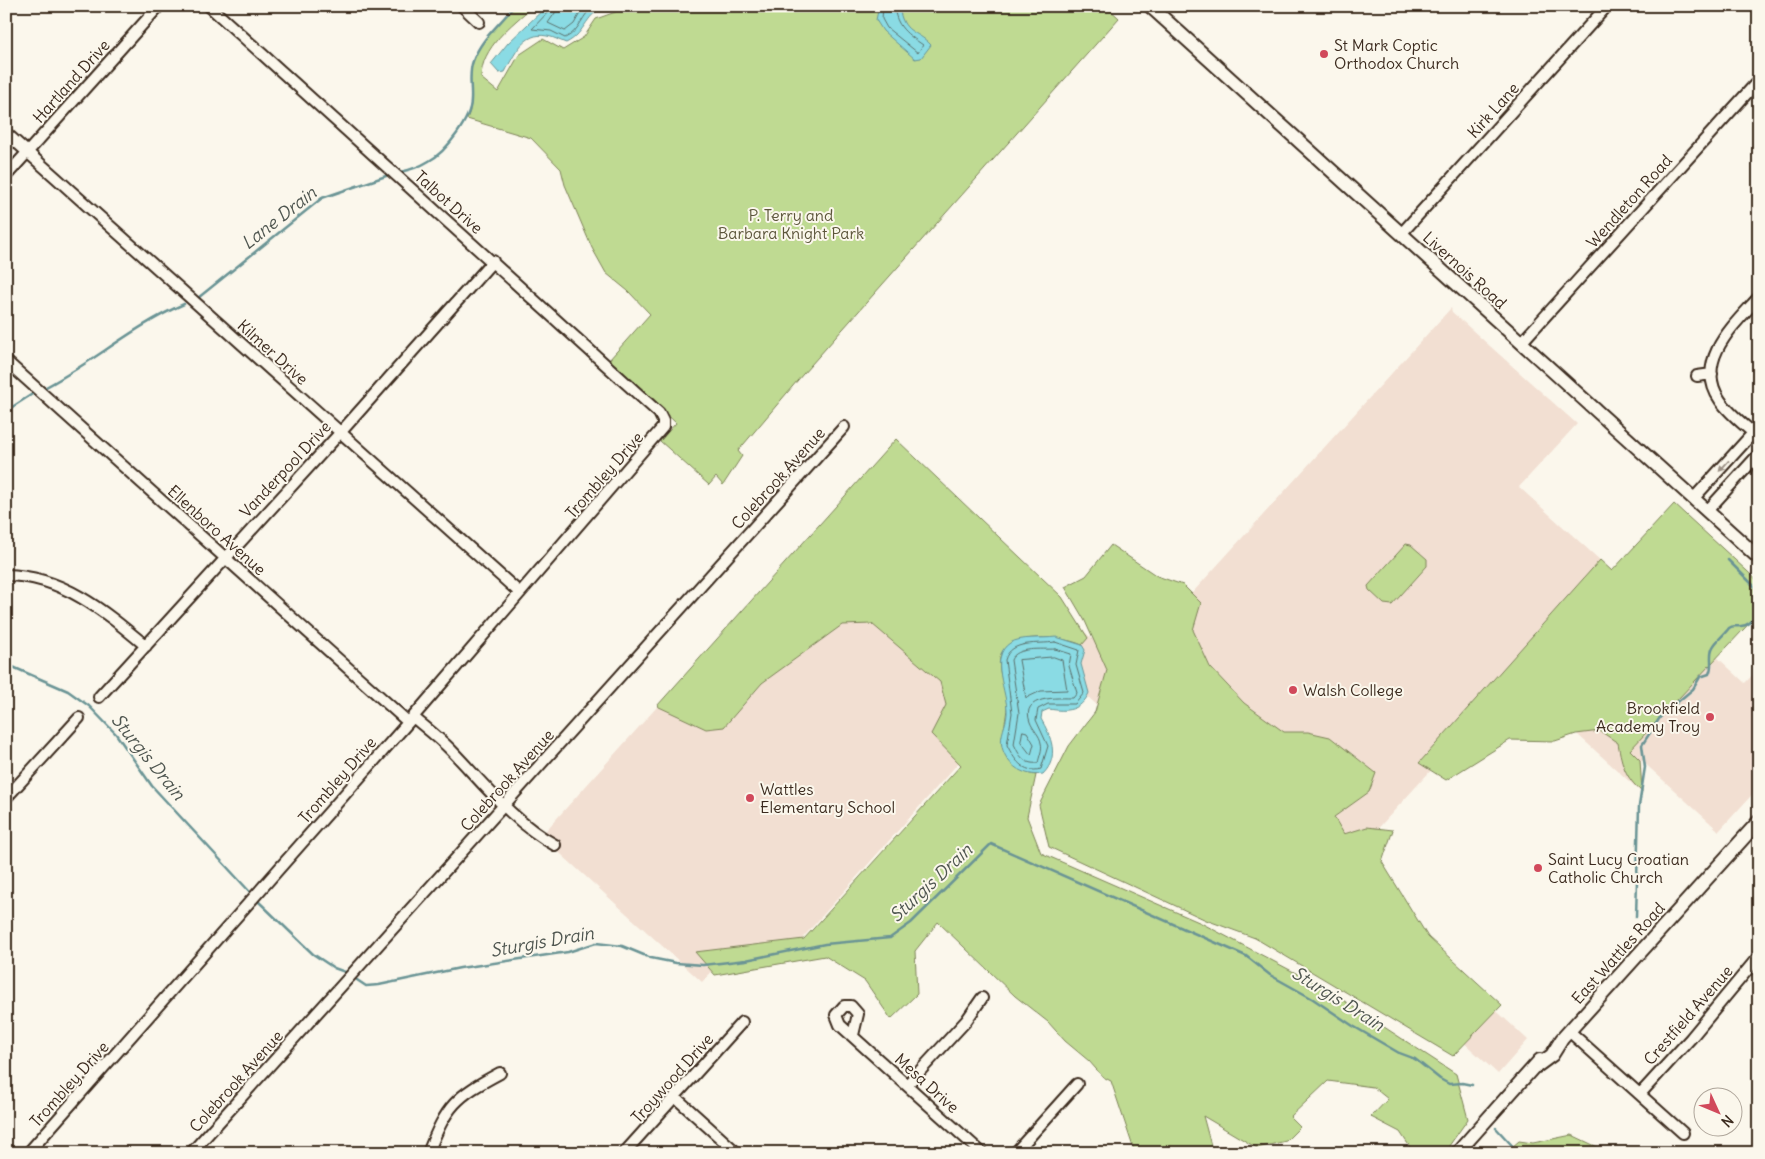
<svg xmlns="http://www.w3.org/2000/svg" width="1765" height="1159" viewBox="0 0 1765 1159" font-family="Delius,sans-serif">
	<rect width="100%" height="100%" fill="#fbf7ec"/>
	<filter id="ink" filterUnits="userSpaceOnUse"><feTurbulence type="fractalNoise" baseFrequency=".02" numOctaves="2"/><feDisplacementMap in="SourceGraphic" scale="10" xChannelSelector="R" yChannelSelector="G"/><feConvolveMatrix kernelMatrix="1 2 1 2 8 2 1 2 1" color-interpolation-filters="sRGB"/></filter>
	<g filter="url(#ink)">
		<path fill="#f2dfd2" d="M 1451,308 L 1452,312 L 1577,424 L 1519,487 L 1612,571 L 1674,504 L 1759,582 L 1717,657 L 1745,683 L 1759,668 L 1759,787 L 1719,831 L 1641,760 L 1640,791 L 1515,678 L 1342,868 L 1528,1040 L 1498,1074 L 1049,661 L 791,951 L 720,963 L 702,982 L 541,836 L 887,451 L 1124,668 Z"/>
		<path fill="#bfda92" stroke="#7d8258" d="M 514,6 L 533,6 C 512,25 481,47 481,78 L 498,92 L 519,55 L 543,39 L 563,50 L 584,37 L 596,19 L 621,10 L 625,6 L 838,6 L 839,11 L 844,6 L 1106,6 L 1119,18 L 803,374 L 738,451 L 742,456 L 723,485 L 716,477 L 709,485 L 660,441 L 676,423 L 609,360 L 650,314 L 628,291 L 606,273 L 592,248 L 565,185 L 561,169 L 531,138 L 467,119 C 476,101 466,80 473,62 C 481,38 499,26 514,6 Z
			M 896,439 L 1062,597 L 1088,638 L 1082,645 C 1064,636 1006,631 1000,657 C 997,672 1006,688 1007,702 C 1008,725 993,748 1016,766 C 1023,771 1027,774 1036,775 L 1027,817 L 1041,853 L 1201,923 L 1326,989 L 1456,1074 L 1468,1119 L 1444,1153 L 1414,1153 L 1400,1132 L 1371,1117 L 1388,1099 L 1373,1087 L 1328,1081 L 1290,1117 L 1300,1127 L 1286,1141 L 1257,1148 L 1203,1116 L 1213,1153 L 1135,1153 L 1111,1081 L 1103,1077 L 1089,1061 L 1065,1041 L 1048,1022 L 1015,996 L 938,922 L 915,951 L 917,994 L 891,1019 L 865,981 L 825,956 L 715,975 L 695,952 L 804,939 L 961,765 L 931,734 L 946,705 L 940,682 L 872,624 L 842,625 L 762,683 L 724,727 L 706,729 L 657,706 Z
			M 1674,504 L 1759,582 L 1759,613 L 1630,750 L 1640,760 L 1642,792 C 1625,777 1622,765 1618,743 L 1600,731 L 1576,734 L 1555,741 L 1510,740 L 1446,780 L 1419,763 L 1600,560 L 1612,571 Z
			M 1406,544 L 1411,545 L 1427,559 L 1427,566 L 1392,605 L 1384,604 L 1369,590 L 1368,586 Z
			M 1111,545 L 1157,576 L 1183,585 L 1201,603 L 1193,630 L 1210,667 L 1244,703 L 1284,732 L 1308,732 L 1330,737 L 1376,773 L 1369,792 L 1334,817 L 1344,834 L 1367,827 L 1393,830 L 1382,862 L 1428,937 L 1502,1005 L 1453,1056 L 1255,938 L 1206,920 L 1049,847 L 1039,805 L 1069,746 L 1095,712 L 1107,670 L 1085,621 L 1065,587 L 1086,576 Z
			M 1572,1135 L 1610,1153 L 1505,1153 L 1519,1141 L 1533,1143 Z"/>
		<path fill="#8adbe4" stroke="#6a9495" d="M 547,6 L 609,6 C 585,11 587,33 566,43 C 560,41 554,37 547,36 C 524,31 514,55 505,72 L 499,73 L 491,64 L 508,43 Z
			M 879,6 L 899,6 C 903,35 916,29 931,45 L 921,58 L 915,59 L 883,31 L 876,20 Z
			M 1056,637 L 1082,645 L 1085,650 L 1081,664 L 1089,693 C 1081,711 1066,712 1049,709 L 1042,712 L 1041,719 C 1051,736 1060,757 1043,774 C 1024,777 1007,766 1002,747 C 999,735 1007,724 1007,713 C 1008,692 988,657 1010,643 C 1021,636 1042,639 1056,637 Z"/>
		<g fill="none" stroke-linecap="round" stroke-linejoin="round">
			<path stroke="#5b716d" stroke-width="1" d="M 550,6 L 549,11 L 532,29 L 551,31 L 565,38 C 581,31 581,14 595,6
				M 556,6 L 555,13 L 548,23 L 565,31 L 574,24 L 584,6
				M 883,6 L 882,19 L 887,28 L 918,53 L 923,45 C 907,34 896,27 894,6
				M 1055,642 L 1079,650 L 1076,665 L 1084,693 L 1075,704 L 1048,704 L 1038,709 L 1036,720 L 1048,746 L 1041,769 C 1023,774 1014,759 1007,745 L 1012,713 L 1005,660 C 1011,639 1038,645 1055,642 Z
				M 1055,649 L 1071,654 L 1069,666 L 1077,693 L 1073,698 C 1058,698 1020,695 1030,722 C 1033,730 1040,735 1041,743 C 1043,749 1039,757 1038,763 C 1024,765 1019,755 1014,744 L 1019,713 L 1011,660 C 1017,646 1042,650 1055,649 Z
				M 1054,657 L 1062,660 L 1067,690 L 1041,691 L 1026,698 L 1019,660 Z
				M 1023,731 L 1027,732 L 1034,744 L 1031,755 L 1021,742 Z"/>
			<path stroke="#6a9495" stroke-width="2.5" d="M 400,172 C 410,170 421,166 429,161 C 446,152 471,119 471,100 C 472,87 468,74 473,61 C 481,38 499,26 514,6
				M 198,298 L 322,198 L 386,176
				M 42,389 C 91,364 133,326 184,304
				M 6,411 L 37,391
				M 1728,560 L 1759,591
				M 6,664 L 68,691 L 89,706 L 116,734 L 152,786 L 250,892
				M 258,901 L 313,954 L 334,968 L 345,972
				M 1636,917 L 1639,806 L 1645,767 L 1642,745 L 1661,716 L 1693,689 L 1700,677 L 1709,674 C 1714,664 1708,656 1713,647 C 1717,640 1724,635 1729,628 C 1733,625 1735,627 1741,626 C 1756,625 1757,610 1759,599
				M 357,980 L 366,986 L 379,985 L 460,968 L 568,952 L 596,943 L 622,946 L 651,958 L 676,963 L 703,965 L 746,960 L 825,944 L 890,938 L 911,923 L 991,844 L 1246,956 L 1270,975 L 1313,999 L 1353,1026 L 1399,1053 L 1415,1059 L 1440,1079 L 1449,1084 L 1462,1083 L 1472,1085
				M 1496,1128 L 1519,1153"/>
			<g stroke="#3b2a1e" stroke-width="14">
				<path id="minor" d="M 462,6 L 479,22
					M 6,133 L 520,593
					M 6,176 L 159,6
					M 1401,234 L 1607,6
					M 1759,297 C 1735,324 1693,361 1720,400 C 1730,415 1746,426 1759,438
					M 1521,343 L 1759,80
					M 6,361 L 408,722
					M 1697,376 L 1712,374
					M 1694,498 L 1753,433
					M 1707,511 L 1759,454
					M 6,575 C 63,576 104,611 146,646
					M 99,697 L 340,433 L 493,261
					M 413,717 C 426,728 439,738 451,750 C 483,783 514,823 555,845
					M 6,798 L 79,718
					M 1569,1031 L 1683,1133
					M 853,1035 L 858,1014 L 851,1006 L 844,1006 L 836,1015 L 840,1025 L 982,1153
					M 907,1085 L 966,1021 L 982,998
					M 1640,1094 L 1691,1038 L 1759,956
					M 675,1097 L 737,1153
					M 28,1153 L 413,717 L 663,427 L 663,421 L 659,413 L 209,6
					M 191,1153 L 844,427
					M 428,1153 C 447,1105 455,1097 500,1073
					M 624,1153 L 742,1022
					M 1015,1153 L 1077,1084"/>
			</g>
			<g stroke="#3b2a1e" stroke-width="16">
				<path id="major" d="M 1150,6 L 1759,558
					M 1537,1066 L 1552,1055 L 1562,1039 L 1759,821
					M 1457,1153 L 1540,1060"/>
			</g>
			<use href="#minor" stroke="#fbf7ec" stroke-width="10"/>
			<use href="#major" stroke="#fbf7ec" stroke-width="12"/>
		</g>
		<defs><path id="oneway-solid" d="M-6-.8H1V-3.2L6.5 0L1 3.2V.8H-6Z" transform="scale(1.25)"/></defs>
		<use fill="#9b9085" href="#oneway-solid" transform="translate(1724 466) rotate(132)"/>
	</g>
	<g fill="#d1495b" stroke="#fbf7ec" stroke-width="2">
		<circle cx="1324" cy="54" r="5"/>
		<circle cx="1293" cy="690" r="5"/>
		<circle cx="1710" cy="717" r="5"/>
		<circle cx="750" cy="798" r="5"/>
		<circle cx="1538" cy="868" r="5"/>
	</g>
	<g text-anchor="middle" stroke-width="4" stroke-linejoin="round" paint-order="stroke">
		<g font-size="16" fill="#3b2a1e" stroke="#fbf7ec" text-anchor="start">
			<text x="1334" y="51">St Mark Coptic<tspan x="1334" dy="18">Orthodox Church</tspan></text>
			<text x="1303" y="696">Walsh College</text>
			<text x="1700" y="714" text-anchor="end">Brookfield<tspan x="1700" dy="18">Academy Troy</tspan></text>
			<text x="760" y="795">Wattles<tspan x="760" dy="18">Elementary School</tspan></text>
			<text x="1548" y="865">Saint Lucy Croatian<tspan x="1548" dy="18">Catholic Church</tspan></text>
		</g>
		<g font-size="16" fill="#3b2a1e" stroke="#fbf7ec">
			<text transform="translate(71 81) rotate(-48)" y="6">Hartland Drive</text>
			<text transform="translate(1493 110) rotate(-48)" y="6">Kirk Lane</text>
			<text transform="translate(1629 201) rotate(-48)" y="6">Wendleton Road</text>
			<text transform="translate(449 202) rotate(42)" y="6">Talbot Drive</text>
			<text transform="translate(1465 270) rotate(42)" y="6">Livernois Road</text>
			<text transform="translate(273 352) rotate(42)" y="6">Kilmer Drive</text>
			<text transform="translate(285 469) rotate(-47)" y="6">Vanderpool Drive</text>
			<text transform="translate(604 475) rotate(-49)" y="6">Trombley Drive</text>
			<text transform="translate(778 478) rotate(-48)" y="6">Colebrook Avenue</text>
			<text transform="translate(217 530) rotate(42)" y="6">Ellenboro Avenue</text>
			<text transform="translate(337 780) rotate(-49)" y="6">Trombley Drive</text>
			<text transform="translate(507 780) rotate(-48)" y="6">Colebrook Avenue</text>
			<text transform="translate(1618 953) rotate(-48)" y="6">East Wattles Road</text>
			<text transform="translate(1688 1015) rotate(-49)" y="6">Crestfield Avenue</text>
			<text transform="translate(672 1078) rotate(-48)" y="6">Troywood Drive</text>
			<text transform="translate(236 1081) rotate(-48)" y="6">Colebrook Avenue</text>
			<text transform="translate(927 1083) rotate(42)" y="6">Mesa Drive</text>
			<text transform="translate(69 1084) rotate(-48)" y="6">Trombley Drive</text>
		</g>
		<g font-size="16" fill="#5c563b" stroke="#fbf7ec">
			<text x="791" y="221">P. Terry and<tspan x="791" dy="18">Barbara Knight Park</tspan></text>
		</g>
		<g font-size="18" font-style="italic" fill="#4f5650" stroke="#fbf7ec">
			<text transform="translate(279 218) rotate(-38)" y="6">Lane Drain</text>
			<text transform="translate(148 757) rotate(51)" y="6">Sturgis Drain</text>
			<text transform="translate(931 883) rotate(-43)" y="6">Sturgis Drain</text>
			<text transform="translate(542 942) rotate(-10)" y="6">Sturgis Drain</text>
			<text transform="translate(1338 999) rotate(32)" y="6">Sturgis Drain</text>
		</g>
	</g>
	<rect width="1765" height="1159" fill="none" stroke="#fbf7ec" stroke-width="25"/>
	<rect x="12" y="12" width="1740" height="1134" fill="none" stroke="#3b2a1e" stroke-width="2" filter="url(#ink)"/>
	<g transform="translate(1718 1112) rotate(134)"><circle r="24" fill="#fbf7ec" stroke="#aea59a"/>
	<path d="M0-4L9 19L0 12L-9 19Z" fill="#d1495b"/>
	<text y="-8" font-size="14" font-weight="bold" text-anchor="middle" fill="#3b2a1e">N</text>
	</g>
</svg>
